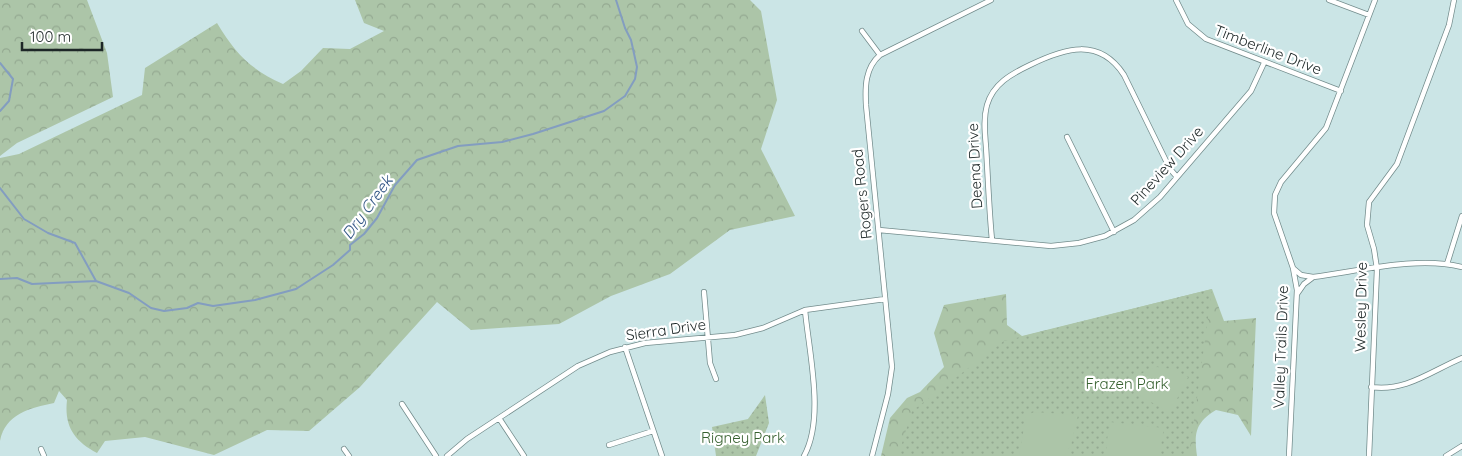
<svg xmlns="http://www.w3.org/2000/svg" width="1462" height="456" viewBox="0 0 1462 456" font-family="Quicksand,sans-serif">
	<defs>
		<pattern id="forest-crowns" width="20" height="18" patternUnits="userSpaceOnUse" patternTransform="scale(1.25)"><rect width="20" height="18" fill="#acc5a8"/><path d="M2 6a3 3 0 1 1 6 0M12 15a3 3 0 1 1 6 0" fill="none" stroke="#94a991"/></pattern>
		<pattern id="park-dots" width="8" height="8" patternUnits="userSpaceOnUse" patternTransform="scale(1.25)"><rect width="8" height="8" fill="#acc5a8"/><path d="M2 2h.1M6 6h.1" fill="none" stroke="#94a991" stroke-width="1.8" stroke-linecap="round"/></pattern>
	</defs>
	<rect width="100%" height="100%" fill="#cbe5e6"/>
	<path fill="url(#forest-crowns)" d="M 0,0 L 87,0 L 107,53 L 113,97 L 17,143 L 0,156 Z
		M 355,0 L 750,0 L 761,11 L 777,100 L 761,149 L 795,216 L 730,230 L 670,274 L 611,296 L 559,324 L 471,330 L 437,302 L 360,387 L 309,431 L 267,430 L 214,455 L 145,437 L 105,441 L 97,453 C 74,441 64,426 67,400 L 59,391 L 54,403 C 30,408 5,414 0,441 L 0,158 L 19,154 L 142,95 L 145,68 L 217,23 C 235,53 251,70 283,84 L 301,71 L 323,48 L 350,49 L 384,31 L 364,23 Z
		M 1212,289 L 1224,321 L 1256,318 L 1251,436 L 1238,415 L 1216,410 C 1195,423 1194,433 1197,456 L 881,456 L 890,418 L 907,398 L 920,392 L 944,367 L 934,333 L 944,305 L 1006,294 L 1007,325 L 1022,336 Z"/>
	<path fill="url(#park-dots)" d="M 1212,289 L 1189,456 L 898,456 L 912,411 L 1004,341 Z
		M 765,395 L 769,423 L 756,456 L 716,456 L 712,427 L 748,419 Z"/>
	<path fill="#acc5a8" d="M 1157,367 L 1172,369 L 1188,377 L 1170,413 L 1132,391 C 1137,376 1142,371 1157,367 Z
		M 1034,412 L 1078,415 L 1071,445 L 1064,456 L 1019,456 L 1026,416 Z
		M 1110,422 L 1164,428 L 1159,456 L 1109,456 L 1106,446 Z"/>
	<g fill="none" stroke-linecap="round" stroke-linejoin="round">
		<path stroke="#839dc0" stroke-width="2" d="M 0,63 L 13,79 L 9,101 L 0,111
			M 0,188 L 24,219 L 48,233 L 75,243 L 96,281
			M 0,279 L 17,278 L 32,284 L 96,281 L 129,293 L 151,308 L 164,311 L 187,308 L 198,303 L 213,306 L 255,300 L 296,289 L 333,265 L 350,250 L 350,245 L 364,234 L 377,218 L 395,185 L 417,160 L 458,146 L 502,142 L 533,134 L 604,111 L 625,96 L 635,79 L 637,67 L 631,40 L 625,28 L 616,0"/>
		<g stroke="#738c8c" stroke-width="6">
			<path id="minor" d="M 1176,0 L 1188,24 L 1206,39 L 1341,91
				M 1329,0 L 1369,15
				M 862,31 L 880,55
				M 1067,137 L 1114,232
				M 879,230 L 1051,246 L 1079,243 L 1105,236 L 1134,220 L 1160,197 L 1251,91 L 1264,63
				M 992,240 C 989,209 988,178 986,147 C 985,134 983,119 987,105 C 993,84 1011,74 1030,65 C 1065,48 1099,37 1124,75 L 1170,169 L 1177,177
				M 1447,264 L 1462,216
				M 1294,269 L 1301,275 L 1313,277 C 1360,271 1417,256 1462,267
				M 704,292 L 710,363 L 716,379
				M 1297,294 L 1304,284 L 1312,278
				M 625,347 L 662,456
				M 1371,387 C 1406,392 1431,371 1462,358
				M 402,404 L 436,456
				M 499,418 L 524,456
				M 609,445 L 653,431
				M 41,449 L 44,456
				M 344,449 L 349,456
				M 447,456 L 467,439 L 578,366 L 610,352 L 645,343 L 735,335 L 763,328 L 805,310 L 885,299
				M 804,456 C 825,418 809,353 805,310
				M 872,456 L 888,394 L 892,367 L 866,105 C 865,87 865,68 880,55 L 991,0
				M 1289,456 L 1297,290 L 1293,268 L 1274,213 L 1275,195 L 1281,182 L 1326,128 L 1375,0
				M 1369,456 L 1377,269 L 1374,249 L 1367,225 L 1369,202 L 1397,164 L 1449,25 L 1454,0
				M 1446,456 L 1462,446"/>
		</g>
		<use href="#minor" stroke="#fff" stroke-width="4.5"/>
	</g>
	<g text-anchor="middle" stroke-width="4.5" stroke-linejoin="round" paint-order="stroke">
		<g font-size="15" fill="#1d2727" stroke="#fff">
			<text transform="translate(1268 50) rotate(21)" y="5">Timberline Drive</text>
			<text transform="translate(975 166) rotate(-93)" y="5">Deena Drive</text>
			<text transform="translate(1167 166) rotate(-48)" y="5">Pineview Drive</text>
			<text transform="translate(862 194) rotate(-96)" y="5">Rogers Road</text>
			<text transform="translate(1361 307) rotate(-89)" y="5">Wesley Drive</text>
			<text transform="translate(666 330) rotate(-8)" y="5">Sierra Drive</text>
			<text transform="translate(1281 347) rotate(-88)" y="5">Valley Trails Drive</text>
		</g>
		<g font-size="15" fill="#36602f" stroke="#fff">
			<text x="1127" y="389">Frazen Park</text>
			<text x="743" y="443">Rigney Park</text>
		</g>
		<g font-size="16" font-style="italic" fill="#325686" stroke="#fff">
			<text transform="translate(367 207) rotate(-54)" y="6">Dry Creek</text>
		</g>
	</g>
	<path d="M22 42v8h80v-8" fill="none" stroke="#1d2727" stroke-width="2.5"/>
	<text x="30" y="42" font-size="15" fill="#1d2727" stroke="#ffffff" stroke-width="4" paint-order="stroke">100 m</text>
</svg>
